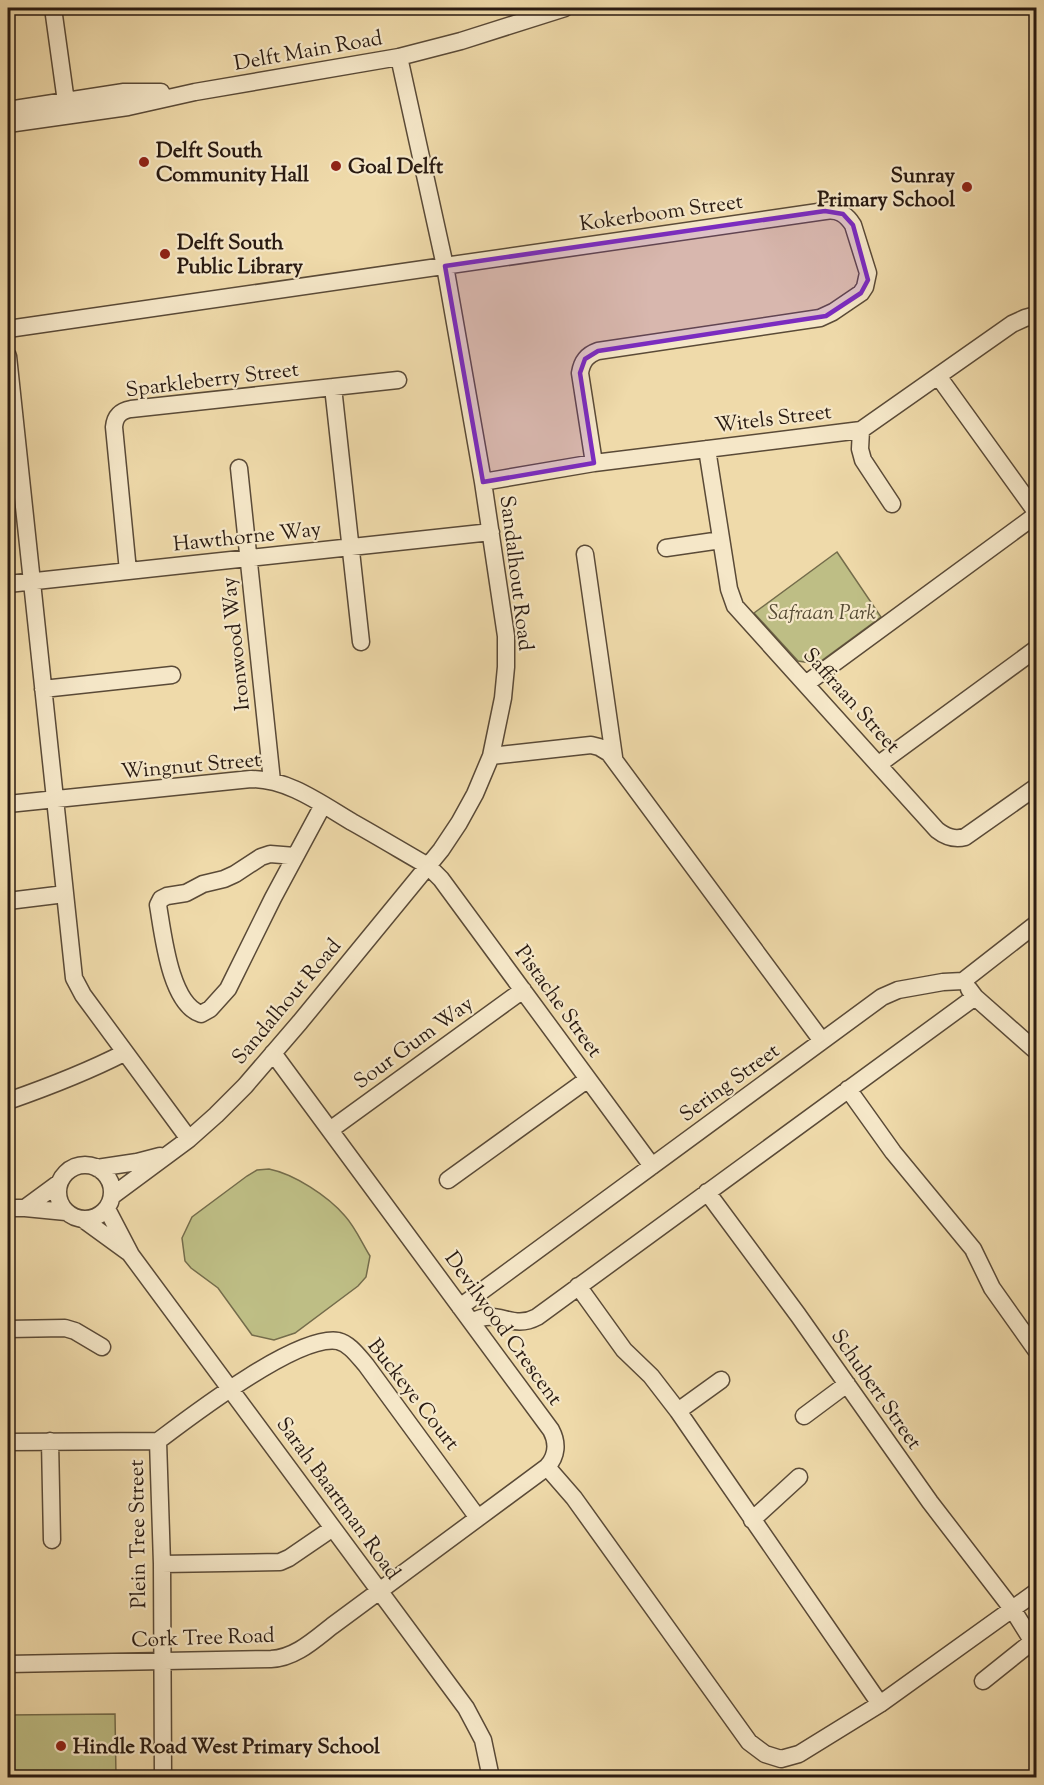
<svg xmlns="http://www.w3.org/2000/svg" width="1044" height="1785" viewBox="0 0 1044 1785" font-family="'Sorts Mill Goudy',serif">
	<rect width="100%" height="100%" fill="#efdaaa"/>
	<filter id="stains"><feTurbulence type="fractalNoise" baseFrequency=".00333" numOctaves="4"/><feColorMatrix values="0 0 0 0 .2 0 0 0 0 .09 0 0 0 0 .02 0 0 0 .5 -.17"/></filter>
	<radialGradient id="worn" r=".72"><stop offset=".6" stop-color="#630" stop-opacity="0"/><stop offset="1" stop-color="#630" stop-opacity=".3"/></radialGradient>
	<path fill="#bebe85" stroke="#746c4b" stroke-width="1.5" d="M 837,552 L 881,617 L 817,664 L 798,661 L 754,613 Z
		M 269,1169 C 294,1174 328,1196 345,1216 C 355,1227 362,1243 370,1256 L 366,1277 L 358,1286 L 295,1333 L 274,1340 L 252,1335 L 218,1288 L 191,1268 L 185,1261 L 182,1238 L 192,1217 L 247,1176 L 257,1170 Z
		M 115,1714 L 116,1777 L 8,1777 L 8,1715 Z"/>
	<g fill="none" stroke-linecap="round" stroke-linejoin="round">
		<g stroke="#5a4a37" stroke-width="19">
			<path id="minor" d="M 53,8 L 67,109
				M 8,110 L 124,92 L 161,92
				M 8,124 L 128,107 L 195,92 L 399,57 L 461,41 L 565,8
				M 8,329 L 825,211 C 838,209 846,214 853,225 L 868,273 L 865,287 L 861,293 L 833,312 L 820,318 L 598,351 C 587,355 582,361 580,373 L 594,463
				M 8,356 L 74,978 L 83,995 L 189,1139
				M 938,376 L 1036,512
				M 333,387 L 361,642
				M 861,430 L 860,449 L 863,460 L 892,504
				M 707,449 L 729,589 L 735,606 L 937,830 C 946,837 954,840 965,837 L 1036,787
				M 239,468 L 272,781
				M 483,482 L 594,463 L 861,430 L 1012,324 L 1025,318 L 1036,315
				M 666,548 L 721,540
				M 585,554 L 614,757
				M 128,571 L 114,427 C 115,416 120,411 131,409 L 398,380
				M 8,584 L 491,532
				M 807,683 L 1036,515
				M 43,689 L 172,675
				M 491,756 L 591,745 L 599,747 L 609,753 L 822,1041
				M 879,764 L 1036,649
				M 8,804 L 251,779 C 288,779 320,803 352,822 C 377,836 402,851 428,866 L 441,879 L 652,1166
				M 295,856 L 270,854 L 261,857 L 235,874 L 224,879 L 203,884 L 186,893 L 167,896 L 161,899 L 158,905 C 163,934 170,1004 201,1014 L 210,1009 L 228,989 L 273,898 L 323,805
				M 8,901 L 65,894
				M 969,989 L 975,997 L 1036,1051
				M 848,1089 L 893,1152 L 973,1249 L 992,1288 L 1036,1350
				M 8,1101 C 48,1087 87,1072 124,1053
				M 330,1130 L 523,990
				M58 1192a27 27 0 1 1 54 0a27 27 0 1 1-54 0Z
				M 97,1168 L 137,1162 L 160,1156
				M 448,1180 L 588,1079
				M 707,1192 L 798,1315 L 930,1502 L 1013,1610 L 1036,1647
				M 112,1196 L 189,1139 L 216,1115 L 245,1086 L 300,1022 L 441,850 L 459,823 L 475,794 L 491,756 L 503,698 L 506,667 L 506,636 L 483,482 L 445,266 L 399,57
				M 8,1208 L 25,1208 L 66,1212
				M 25,1208 L 59,1183
				M 107,1209 L 131,1255 L 466,1708 L 483,1740 L 491,1778
				M 84,1220 L 128,1252
				M 578,1286 L 624,1350 L 651,1376 L 678,1411 L 880,1704
				M 460,1307 L 882,997 L 898,990 L 943,982 L 963,981 L 1036,924
				M 472,1322 C 498,1307 511,1331 537,1317 L 975,997
				M 8,1329 L 65,1328 L 75,1331 L 102,1347
				M 678,1411 L 721,1380
				M 804,1416 L 847,1384
				M 50,1441 L 52,1540
				M 158,1441 C 191,1416 298,1334 338,1341 C 350,1344 358,1356 366,1365 L 478,1518
				M 158,1441 L 162,1564 L 163,1778
				M 8,1442 L 158,1441
				M 547,1467 L 574,1498 L 749,1742 L 765,1754 L 781,1759 L 799,1754 L 880,1704 L 1036,1592
				M 752,1520 L 799,1477
				M 162,1564 L 280,1562 L 289,1558 L 333,1528
				M 8,1664 L 271,1659 C 295,1658 314,1640 332,1626 L 547,1467 C 557,1456 558,1443 551,1430 L 273,1053
				M 983,1681 L 1033,1641"/>
		</g>
		<use href="#minor" stroke="#f5e7c8" stroke-width="16"/>
	</g>
	<path fill="#7b2cbf" fill-opacity="0.2" stroke="#7b2cbf" stroke-width="4.5" stroke-linejoin="round" d="M 825,211 L 843,214 L 853,225 L 868,280 L 861,293 L 826,316 L 598,351 L 585,359 L 580,373 L 594,463 L 483,482 L 445,266 Z"/>
	<g fill="#8f2418" stroke="#f5e7c8" stroke-width="2">
		<circle cx="144" cy="162" r="6"/>
		<circle cx="336" cy="166" r="6"/>
		<circle cx="967" cy="187" r="6"/>
		<circle cx="165" cy="254" r="6"/>
		<circle cx="61" cy="1746" r="6"/>
	</g>
	<g text-anchor="middle" stroke-width="4.5" stroke-linejoin="round" paint-order="stroke">
		<g font-size="21" fill="#291a11" stroke="#f5e7c8">
			<text transform="translate(308 50) rotate(-10)" y="7">Delft Main Road</text>
			<text transform="translate(661 212) rotate(-8)" y="7">Kokerboom Street</text>
			<text transform="translate(212 379) rotate(-7)" y="7">Sparkleberry Street</text>
			<text transform="translate(773 418) rotate(-7)" y="7">Witels Street</text>
			<text transform="translate(247 536) rotate(-6)" y="7">Hawthorne Way</text>
			<text transform="translate(517 573) rotate(83)" y="7">Sandalhout Road</text>
			<text transform="translate(235 644) rotate(-96)" y="7">Ironwood Way</text>
			<text transform="translate(852 700) rotate(48)" y="7">Saffraan Street</text>
			<text transform="translate(191 765) rotate(-5)" y="7">Wingnut Street</text>
			<text transform="translate(286 1001) rotate(-50)" y="7">Sandalhout Road</text>
			<text transform="translate(559 1001) rotate(54)" y="7">Pistache Street</text>
			<text transform="translate(413 1042) rotate(-36)" y="7">Sour Gum Way</text>
			<text transform="translate(729 1082) rotate(-36)" y="7">Sering Street</text>
			<text transform="translate(504 1328) rotate(54)" y="7">Devilwood Crescent</text>
			<text transform="translate(877 1389) rotate(55)" y="7">Schubert Street</text>
			<text transform="translate(414 1394) rotate(52)" y="7">Buckeye Court</text>
			<text transform="translate(339 1498) rotate(54)" y="7">Sarah Baartman Road</text>
			<text transform="translate(137 1534) rotate(-91)" y="7">Plein Tree Street</text>
			<text transform="translate(203 1637) rotate(-2)" y="7">Cork Tree Road</text>
		</g>
		<g font-size="21" font-weight="bold" fill="#291a11" stroke="#f5e7c8" text-anchor="start">
			<text x="156" y="157">Delft South<tspan x="156" dy="24">Community Hall</tspan></text>
			<text x="348" y="173">Goal Delft</text>
			<text x="955" y="182" text-anchor="end">Sunray<tspan x="955" dy="24">Primary School</tspan></text>
			<text x="177" y="249">Delft South<tspan x="177" dy="24">Public Library</tspan></text>
			<text x="73" y="1753">Hindle Road West Primary School</text>
		</g>
		<g font-size="21" font-style="italic" fill="#564b34" stroke="#f5e7c8">
			<text x="822" y="619">Safraan Park</text>
		</g>
	</g>
	<rect width="1044" height="1785" fill="none" stroke="#efdaaa" stroke-width="30"/>
	<rect x="9" y="9" width="1026" height="1767" fill="none" stroke="#291a11" stroke-width="3"/>
	<rect x="15" y="15" width="1014" height="1755" fill="none" stroke="#291a11" stroke-width="1.5"/>
	<rect width="100%" height="100%" filter="url(#stains)"/>
	<rect width="100%" height="100%" fill="url(#worn)"/>
</svg>
